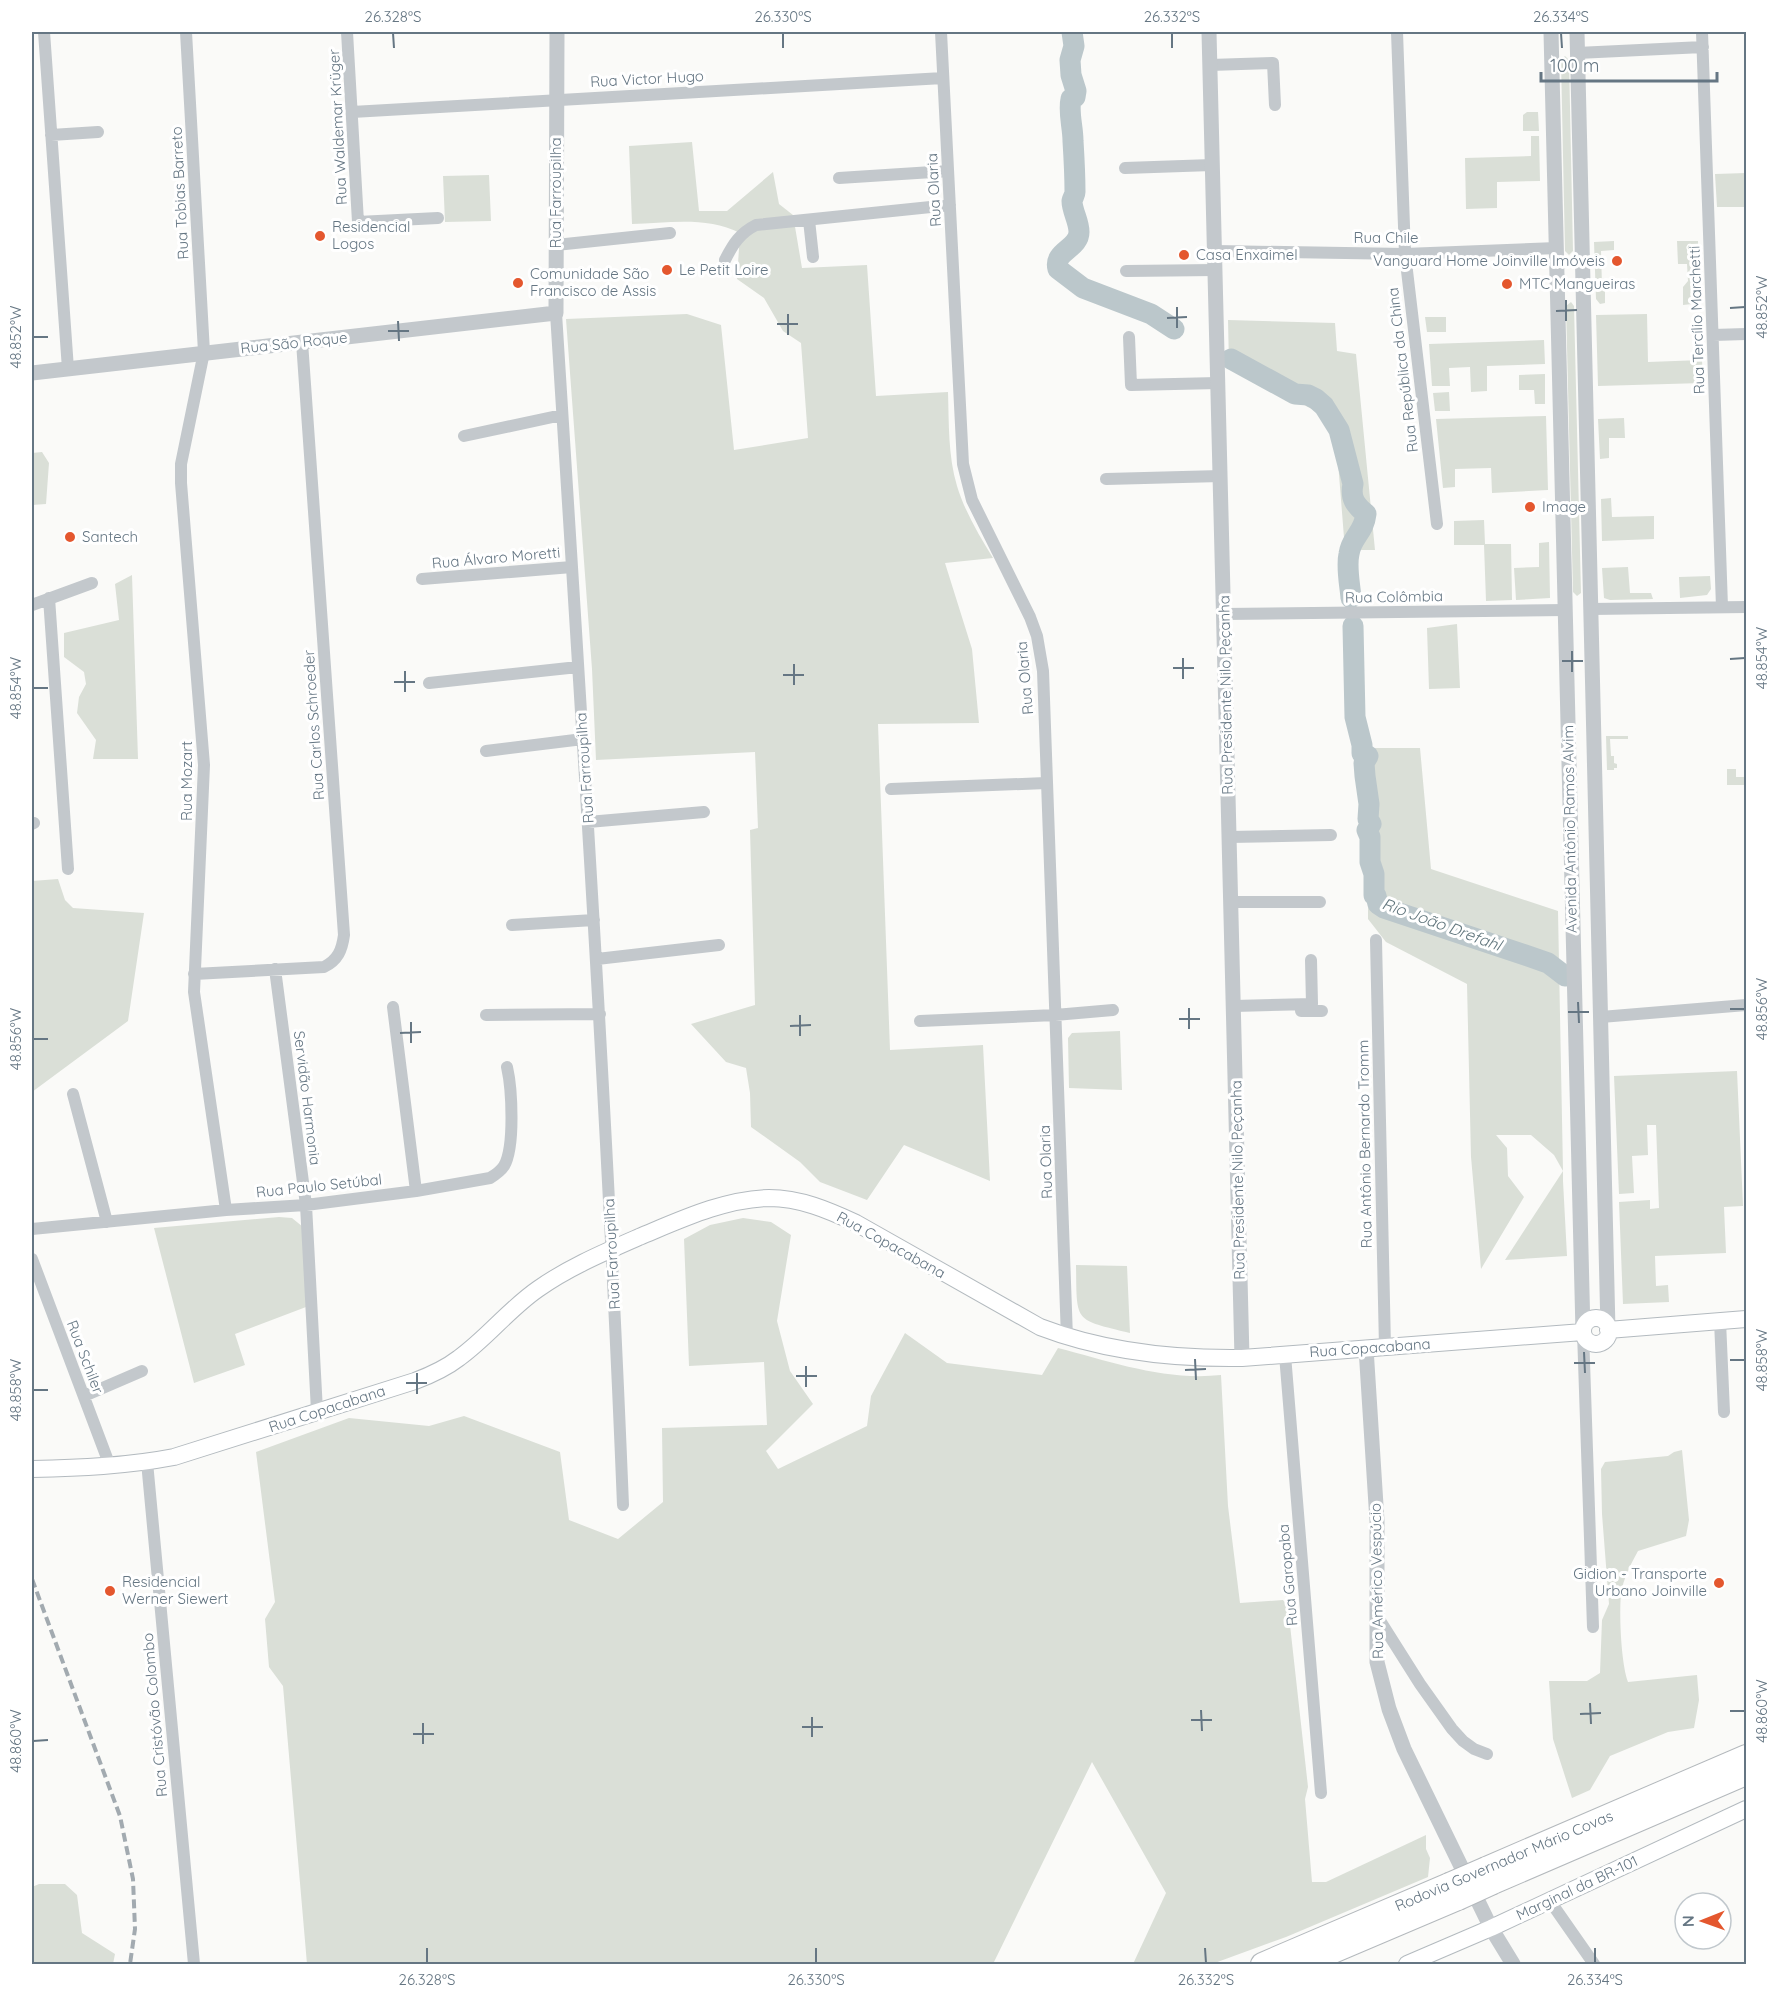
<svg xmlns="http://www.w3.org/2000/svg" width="1778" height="1996" viewBox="0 0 1778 1996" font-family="Quicksand,sans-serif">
	<rect width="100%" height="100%" fill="#fafaf8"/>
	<path fill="#dadfd7" d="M 1565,56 L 1569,60 L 1573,251 L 1569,255 L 1565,251 L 1561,60 Z
		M 1527,112 L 1538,112 L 1539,131 L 1523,131 L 1523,115 Z
		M 1531,136 L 1539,136 L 1540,181 L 1497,182 L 1497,208 L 1466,209 L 1465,158 L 1531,156 Z
		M 692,142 L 699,211 L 727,211 L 773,172 L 779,204 L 793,215 L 802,268 L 867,265 L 876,396 L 948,392 C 949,423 948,456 957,486 C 965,512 979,535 993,558 L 945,563 L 972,649 L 979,723 L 878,724 L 890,1050 L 983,1045 L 990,1181 L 904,1145 L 867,1200 L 820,1182 L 800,1162 L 751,1127 L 750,1093 L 746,1068 L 726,1062 L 691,1024 L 755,1005 L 750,830 L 758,828 L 755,752 L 596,760 L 592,669 L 566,319 L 687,314 L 721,325 L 734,450 L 808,438 L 801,343 L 783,331 L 764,298 L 737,279 L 740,233 C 707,216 668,223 632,224 L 629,146 Z
		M 1746,173 L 1746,207 L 1717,207 L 1715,174 Z
		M 489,175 L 491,221 L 445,222 L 443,176 Z
		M 1614,241 L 1614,250 L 1601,251 L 1602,286 L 1605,287 L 1605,303 L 1600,304 L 1596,299 L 1594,242 Z
		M 1698,241 L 1700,298 L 1692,304 L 1683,305 L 1683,287 L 1688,281 L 1687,264 L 1678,264 L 1677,241 Z
		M 1571,302 L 1574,306 L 1581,593 L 1577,596 L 1573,592 L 1566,306 Z
		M 1647,314 L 1648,362 L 1702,360 L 1703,383 L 1598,386 L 1596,315 Z
		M 1425,317 L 1446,317 L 1446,332 L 1427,332 Z
		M 1228,320 L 1335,323 L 1337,351 L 1356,354 L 1375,550 L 1345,550 L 1336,437 L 1331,424 L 1323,415 L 1229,365 Z
		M 1544,340 L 1545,364 L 1487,366 L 1487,391 L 1471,392 L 1470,367 L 1449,368 L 1450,386 L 1432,386 L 1429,344 Z
		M 1545,374 L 1545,404 L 1535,404 L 1534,390 L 1519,390 L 1519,375 Z
		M 1449,392 L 1450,411 L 1435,411 L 1433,393 Z
		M 1546,416 L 1548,490 L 1492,493 L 1491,468 L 1455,469 L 1455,487 L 1443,488 L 1436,419 Z
		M 1624,418 L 1625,438 L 1609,438 L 1609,458 L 1600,459 L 1598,419 Z
		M 42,452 L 49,463 L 46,504 L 32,505 L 32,453 Z
		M 1611,498 L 1612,517 L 1654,516 L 1654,539 L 1602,541 L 1601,499 Z
		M 1484,520 L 1485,544 L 1511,544 L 1512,600 L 1486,601 L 1484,545 L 1454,545 L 1454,521 Z
		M 1549,542 L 1550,598 L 1516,600 L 1514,568 L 1539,567 L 1539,543 Z
		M 1628,567 L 1630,593 L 1651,593 L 1653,599 L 1610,600 L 1604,598 L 1602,568 Z
		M 132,575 L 138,759 L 93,759 L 96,740 L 77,713 L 79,697 L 86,684 L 84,672 L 64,657 L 64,633 L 119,620 L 115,584 Z
		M 1710,576 L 1711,589 L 1707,595 L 1680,598 L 1679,577 Z
		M 1457,624 L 1460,688 L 1429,689 L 1427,628 Z
		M 1606,736 L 1628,736 L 1628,739 L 1610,739 L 1611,756 L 1614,756 L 1614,763 L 1617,764 L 1617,768 L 1614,768 L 1614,770 L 1607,770 Z
		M 1356,741 L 1363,741 L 1365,748 L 1420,748 L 1431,869 L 1558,911 L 1563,1171 L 1563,1181 L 1567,1256 L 1505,1260 L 1563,1171 L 1554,1155 L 1531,1135 L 1496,1135 L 1507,1148 L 1508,1176 L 1524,1197 L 1481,1269 L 1471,1157 L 1467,984 L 1386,942 L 1368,919 L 1368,880 L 1364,869 Z
		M 1727,769 L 1736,769 L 1736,777 L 1746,777 L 1746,785 L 1727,785 Z
		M 58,879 L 65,900 L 73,908 L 144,913 L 128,1021 L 32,1092 L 32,881 Z
		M 1120,1031 L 1122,1090 L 1069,1088 L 1068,1038 L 1072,1033 Z
		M 1737,1071 L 1743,1206 L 1724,1207 L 1726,1253 L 1655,1256 L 1656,1286 L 1668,1285 L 1669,1302 L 1623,1304 L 1619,1202 L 1650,1200 L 1650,1209 L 1659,1208 L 1656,1125 L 1647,1125 L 1648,1155 L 1632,1156 L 1634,1193 L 1619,1194 L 1614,1076 Z
		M 279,1217 L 292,1218 L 303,1227 L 306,1307 L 235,1334 L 245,1365 L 194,1383 L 154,1228 Z
		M 743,1218 L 771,1222 L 791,1235 L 777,1321 L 790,1371 L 813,1404 L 766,1451 L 778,1469 L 867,1426 L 871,1396 L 905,1333 L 947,1363 L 1042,1375 L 1058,1348 C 1112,1362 1165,1381 1221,1375 L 1228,1506 L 1240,1603 L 1283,1600 L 1288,1607 L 1308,1787 L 1305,1799 L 1312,1882 L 1326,1882 L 1426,1835 L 1426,1849 L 1430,1858 L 1428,1877 L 1286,1937 L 1212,1964 L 1133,1964 L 1166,1893 L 1092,1762 L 993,1964 L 307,1964 L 283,1686 L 269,1667 L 265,1619 L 275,1602 L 256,1452 L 349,1418 L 429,1426 L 464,1416 L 560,1452 L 569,1520 L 618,1539 L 663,1502 L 662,1428 L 767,1425 L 764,1362 L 689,1366 L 684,1239 L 710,1225 Z
		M 1076,1265 L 1127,1266 L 1130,1333 C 1073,1319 1077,1323 1076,1265 Z
		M 1682,1450 L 1689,1520 L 1686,1536 L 1638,1551 C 1631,1564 1623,1579 1621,1594 C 1619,1614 1621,1663 1628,1682 L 1697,1675 L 1699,1700 L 1694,1728 L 1668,1732 L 1610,1756 L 1590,1790 L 1572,1798 L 1553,1739 L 1549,1681 L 1587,1681 L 1600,1673 L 1602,1620 L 1609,1604 L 1602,1514 L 1601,1469 L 1605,1462 L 1668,1456 L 1674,1452 Z
		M 39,1884 L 65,1884 L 77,1895 L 82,1933 L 115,1954 L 113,1964 L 32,1964 L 32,1887 Z"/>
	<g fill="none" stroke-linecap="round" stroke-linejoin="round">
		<path stroke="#bbc7cb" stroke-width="21" d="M 1072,32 L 1074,46 L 1070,60 L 1071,75 L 1076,91 L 1075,97 L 1071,99 C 1068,112 1073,127 1073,141 C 1074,157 1075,175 1075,192 C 1075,195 1073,197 1072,201 C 1072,211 1079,221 1079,232 C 1079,249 1053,251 1058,269 L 1083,288 L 1151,314 L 1174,329
			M 1231,359 L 1295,394 L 1308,395 L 1316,399 L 1324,406 L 1339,430 L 1353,484 C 1350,498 1355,505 1366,514 C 1364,533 1351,537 1349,554 C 1346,567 1350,585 1351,598
			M 1353,626 L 1355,717 L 1362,745 L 1362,753 L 1368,756 L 1364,763 L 1365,776 L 1369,804 L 1368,819 L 1371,824 L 1367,830 L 1370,837 L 1370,862 L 1374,874 L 1374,895 L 1376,896 L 1378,904 L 1384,908 L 1528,956 L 1548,963 L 1565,976"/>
		<g stroke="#b3babf" stroke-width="18">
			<path id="secondary" d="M1583 1331a13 13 0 1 1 26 0a13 13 0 1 1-26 0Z
				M 1608,1330 L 1746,1319
				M 32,1469 C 79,1468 127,1466 174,1457 L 415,1381 C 431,1375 446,1368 459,1358 C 488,1337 509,1309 538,1289 C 569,1267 605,1252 639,1237 C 680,1220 724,1199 769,1198 C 800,1198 828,1210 856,1223 L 1040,1327 C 1105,1352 1174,1359 1242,1358 L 1583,1332
				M 1407,1964 L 1491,1928 L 1746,1809"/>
		</g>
		<g stroke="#b4b9bd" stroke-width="24">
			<path id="motorway" d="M 1486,1868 L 1746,1756
				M 1493,1883 L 1746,1774
				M 1262,1964 L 1449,1884
				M 1305,1964 L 1458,1899"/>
		</g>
		<path stroke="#c3c8cc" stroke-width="12" d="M 44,32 L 68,369
			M 186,32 L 204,352 L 181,464 L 181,483 L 204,765 L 194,992 L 226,1210
			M 347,32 L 358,222 L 438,218
			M 941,32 L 963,464 L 972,500 L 1030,617 L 1037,636 L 1043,671 L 1067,1338
			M 1397,32 L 1405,254 L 1437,524
			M 1702,32 L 1722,607
			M 1577,53 L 1703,47
			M 1210,65 L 1273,63 L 1275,105
			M 352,112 L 943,78
			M 51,135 L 98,132
			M 1125,168 L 1212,165
			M 839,178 L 948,171
			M 809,220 L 813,257
			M 556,245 L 670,233
			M 1215,251 L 1405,254 L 1557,248
			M 725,260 C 733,244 740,233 756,225 L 950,205
			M 1126,271 L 1215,270
			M 556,313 C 581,710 607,1107 623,1505
			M 1713,335 L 1746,334
			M 1129,337 L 1131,385 L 1218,383
			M 464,436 L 562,415
			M 1106,479 L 1221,476
			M 422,579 L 572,567
			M 49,598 L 68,869
			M 32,605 L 92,583
			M 1591,609 L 1746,607
			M 1224,614 L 1565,610
			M 429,683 L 578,667
			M 486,751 L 583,739
			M 891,789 L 1046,783
			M 588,822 L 704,812
			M 32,824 L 34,823
			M 1229,837 L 1331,835
			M 1231,902 L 1320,902
			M 512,925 L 594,920
			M 1376,940 L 1385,1347
			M 597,959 L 719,945
			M 275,969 L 306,1205 L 317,1411
			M 194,974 L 324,967 C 338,960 342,950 344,935 L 302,342
			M 1234,1006 L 1312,1004 L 1311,960
			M 393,1007 L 416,1191
			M 1301,1011 L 1322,1011
			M 486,1015 L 600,1014
			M 1601,1017 L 1746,1005
			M 920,1021 L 1055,1015 L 1113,1010
			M 73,1094 L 107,1222
			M 32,1229 L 226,1210 L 306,1205 L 416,1191 L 490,1178 C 495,1175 500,1172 504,1166 C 515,1147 512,1089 507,1067
			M 32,1259 L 110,1466
			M 1720,1321 L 1724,1412
			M 1583,1332 L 1593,1627
			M 1285,1355 L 1321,1793
			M 84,1396 L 142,1371
			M 147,1462 L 194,1964
			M 1377,1616 L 1420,1684 L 1452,1729 L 1463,1741 L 1474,1749 L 1487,1754
			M 1550,1901 L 1594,1964"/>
		<path stroke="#c3c8cc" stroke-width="15" d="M 1209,32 L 1242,1358
			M 1551,32 L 1583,1332
			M 1577,32 L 1608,1330
			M 32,373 L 556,313 L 557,32
			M 1366,1348 L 1377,1521 L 1377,1662 L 1389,1709 L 1404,1749 L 1491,1928 L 1513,1964"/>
		<use href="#secondary" stroke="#fff" stroke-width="16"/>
		<use href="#motorway" stroke="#fff" stroke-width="22"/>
		<path stroke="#a2aab0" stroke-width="4" stroke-dasharray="9 4.5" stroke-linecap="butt" d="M 32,1579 L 120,1816 L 133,1879 L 135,1929 L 130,1964"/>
		<g stroke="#b4b9bd" stroke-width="24" stroke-linecap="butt">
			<path id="motorway-bridge" d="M 1449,1884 L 1486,1868
				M 1458,1899 L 1493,1883"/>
		</g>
		<use href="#motorway-bridge" stroke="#fff" stroke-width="22"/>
	</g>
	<path fill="none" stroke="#657683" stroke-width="2" d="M 393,33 L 394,48M 783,33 L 783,48M 1172,33 L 1172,48M 1561,33 L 1562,48M 1566,300 L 1566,321M 1177,307 L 1177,328M 1730,308 L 1745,307M 1556,311 L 1577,310M 788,314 L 788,335M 1167,318 L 1187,317M 398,321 L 399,341M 777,324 L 798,324M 388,331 L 409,331M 33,337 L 48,337M 1572,651 L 1572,672M 1183,658 L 1183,679M 1730,659 L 1745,658M 1562,661 L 1583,661M 794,664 L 794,685M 1173,668 L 1194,668M 405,671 L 405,692M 783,675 L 804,675M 394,682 L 415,682M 33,688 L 48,688M 1578,1002 L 1579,1023M 1189,1008 L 1189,1029M 1730,1009 L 1745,1009M 1568,1012 L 1589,1012M 800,1015 L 800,1036M 1179,1019 L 1200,1019M 411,1022 L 411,1043M 790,1026 L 811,1025M 400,1033 L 421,1032M 33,1039 L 48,1039M 1584,1352 L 1585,1373M 1195,1359 L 1196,1380M 1730,1360 L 1745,1360M 1574,1363 L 1595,1363M 806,1366 L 806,1387M 1185,1370 L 1206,1369M 417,1373 L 417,1394M 796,1376 L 817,1376M 406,1383 L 427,1383M 33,1390 L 48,1390M 1590,1703 L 1591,1724M 1201,1710 L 1202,1731M 1730,1711 L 1745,1711M 1580,1714 L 1601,1713M 812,1717 L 812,1737M 1191,1720 L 1212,1720M 423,1723 L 423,1744M 802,1727 L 823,1727M 413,1734 L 434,1734M 33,1741 L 48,1740M 427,1948 L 427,1963M 816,1948 L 816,1963M 1205,1948 L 1206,1963M 1595,1948 L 1595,1963"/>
	<g fill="#e4572e" stroke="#fff" stroke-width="2">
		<circle cx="320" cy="236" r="6"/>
		<circle cx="1184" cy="255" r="6"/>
		<circle cx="1617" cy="261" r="6"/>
		<circle cx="667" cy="270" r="6"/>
		<circle cx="518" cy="283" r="6"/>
		<circle cx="1507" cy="284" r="6"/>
		<circle cx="1530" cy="507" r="6"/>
		<circle cx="70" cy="537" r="6"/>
		<circle cx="1719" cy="1583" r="6"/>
		<circle cx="110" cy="1591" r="6"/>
	</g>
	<g text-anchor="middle" stroke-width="6" stroke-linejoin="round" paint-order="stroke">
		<g font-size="15" fill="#657683" stroke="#fff">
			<text transform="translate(647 79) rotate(-3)" y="5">Rua Victor Hugo</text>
			<text transform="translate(338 127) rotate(-93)" y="5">Rua Waldemar Krüger</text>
			<text transform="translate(934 190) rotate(-93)" y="5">Rua Olaria</text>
			<text transform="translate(180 193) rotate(-93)" y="5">Rua Tobias Barreto</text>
			<text transform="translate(556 193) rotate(-90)" y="5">Rua Farroupilha</text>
			<text x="1386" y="243">Rua Chile</text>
			<text transform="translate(1697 320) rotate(-92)" y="5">Rua Tercílio Marchetti</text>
			<text transform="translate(294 343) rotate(-6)" y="5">Rua São Roque</text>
			<text transform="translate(1403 370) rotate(-97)" y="5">Rua República da China</text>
			<text transform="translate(496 558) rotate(-5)" y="5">Rua Álvaro Moretti</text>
			<text transform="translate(1394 597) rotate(-1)" y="5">Rua Colômbia</text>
			<text transform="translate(1025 678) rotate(-95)" y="5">Rua Olaria</text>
			<text transform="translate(1226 695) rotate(-91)" y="5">Rua Presidente Nilo Peçanha</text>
			<text transform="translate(314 725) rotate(-94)" y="5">Rua Carlos Schroeder</text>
			<text transform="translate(585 768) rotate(-94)" y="5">Rua Farroupilha</text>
			<text transform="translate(187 781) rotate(-90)" y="5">Rua Mozart</text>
			<text transform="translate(1570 829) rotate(-91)" y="5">Avenida Antônio Ramos Alvim</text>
			<text transform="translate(307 1098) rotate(83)" y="5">Servidão Harmonia</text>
			<text transform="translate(1365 1144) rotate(-91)" y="5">Rua Antônio Bernardo Tromm</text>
			<text transform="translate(1046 1162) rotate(-92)" y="5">Rua Olaria</text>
			<text transform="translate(1238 1180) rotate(-91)" y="5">Rua Presidente Nilo Peçanha</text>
			<text transform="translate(319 1186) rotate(-6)" y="5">Rua Paulo Setúbal</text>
			<text transform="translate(891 1245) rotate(29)" y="5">Rua Copacabana</text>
			<text transform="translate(612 1254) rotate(-93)" y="5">Rua Farroupilha</text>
			<text transform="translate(1370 1348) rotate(-4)" y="5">Rua Copacabana</text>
			<text transform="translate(85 1357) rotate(69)" y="5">Rua Schiler</text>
			<text transform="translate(327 1409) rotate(-18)" y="5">Rua Copacabana</text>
			<text transform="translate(1288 1575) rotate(-95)" y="5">Rua Garopaba</text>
			<text transform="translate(1377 1581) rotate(-91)" y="5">Rua Américo Vespúcio</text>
			<text transform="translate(155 1715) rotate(-95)" y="5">Rua Cristóvão Colombo</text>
			<text transform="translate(1504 1861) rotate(-23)" y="5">Rodovia Governador Mário Covas</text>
			<text transform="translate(1577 1888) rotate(-25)" y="5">Marginal da BR-101</text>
		</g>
		<g font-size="15" fill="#657683" stroke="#fff" text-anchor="start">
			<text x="332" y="232">Residencial<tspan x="332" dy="17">Logos</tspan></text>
			<text x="1196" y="260">Casa Enxaimel</text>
			<text x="1605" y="266" text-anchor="end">Vanguard Home Joinville Imóveis</text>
			<text x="679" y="275">Le Petit Loire</text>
			<text x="530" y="279">Comunidade São<tspan x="530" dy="17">Francisco de Assis</tspan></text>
			<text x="1519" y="289">MTC Mangueiras</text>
			<text x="1542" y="512">Image</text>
			<text x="82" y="542">Santech</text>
			<text x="1707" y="1579" text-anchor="end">Gidion - Transporte<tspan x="1707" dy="17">Urbano Joinville</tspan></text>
			<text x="122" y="1587">Residencial<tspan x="122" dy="17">Werner Siewert</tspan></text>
		</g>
		<g font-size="16" font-style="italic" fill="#60757c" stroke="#fff">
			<text transform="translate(1442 924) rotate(20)" y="6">Rio João Drefahl</text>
		</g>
	</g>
	<rect width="1778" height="1996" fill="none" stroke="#ffffff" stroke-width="66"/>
	<g transform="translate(1703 1921) rotate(269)"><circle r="28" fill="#ffffff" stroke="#c1c8cd" stroke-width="1.5"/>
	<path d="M0-4.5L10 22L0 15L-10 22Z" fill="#e4572e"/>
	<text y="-9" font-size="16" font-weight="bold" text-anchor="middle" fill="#657683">N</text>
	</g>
	<path d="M1541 72v9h176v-9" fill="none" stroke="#657683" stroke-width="3"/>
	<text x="1550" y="72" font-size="18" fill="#657683" stroke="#ffffff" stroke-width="4.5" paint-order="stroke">100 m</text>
	<rect x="33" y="33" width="1712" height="1930" fill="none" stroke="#657683" stroke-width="2"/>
	<g font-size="15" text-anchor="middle" fill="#657683">
		<text x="393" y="22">26.328°S</text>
		<text x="783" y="22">26.330°S</text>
		<text x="1172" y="22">26.332°S</text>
		<text x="1561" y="22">26.334°S</text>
		<text transform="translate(1762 307) rotate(-90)" y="5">48.852°W</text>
		<text transform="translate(16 337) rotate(-90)" y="5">48.852°W</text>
		<text transform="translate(1762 658) rotate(-90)" y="5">48.854°W</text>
		<text transform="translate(16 688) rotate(-90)" y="5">48.854°W</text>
		<text transform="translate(1762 1009) rotate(-90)" y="5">48.856°W</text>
		<text transform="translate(16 1039) rotate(-90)" y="5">48.856°W</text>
		<text transform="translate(1762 1360) rotate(-90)" y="5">48.858°W</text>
		<text transform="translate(16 1390) rotate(-90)" y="5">48.858°W</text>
		<text transform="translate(1762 1711) rotate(-90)" y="5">48.860°W</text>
		<text transform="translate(16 1741) rotate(-90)" y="5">48.860°W</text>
		<text x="427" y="1985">26.328°S</text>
		<text x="816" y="1985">26.330°S</text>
		<text x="1206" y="1985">26.332°S</text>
		<text x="1595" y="1985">26.334°S</text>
	</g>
</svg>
